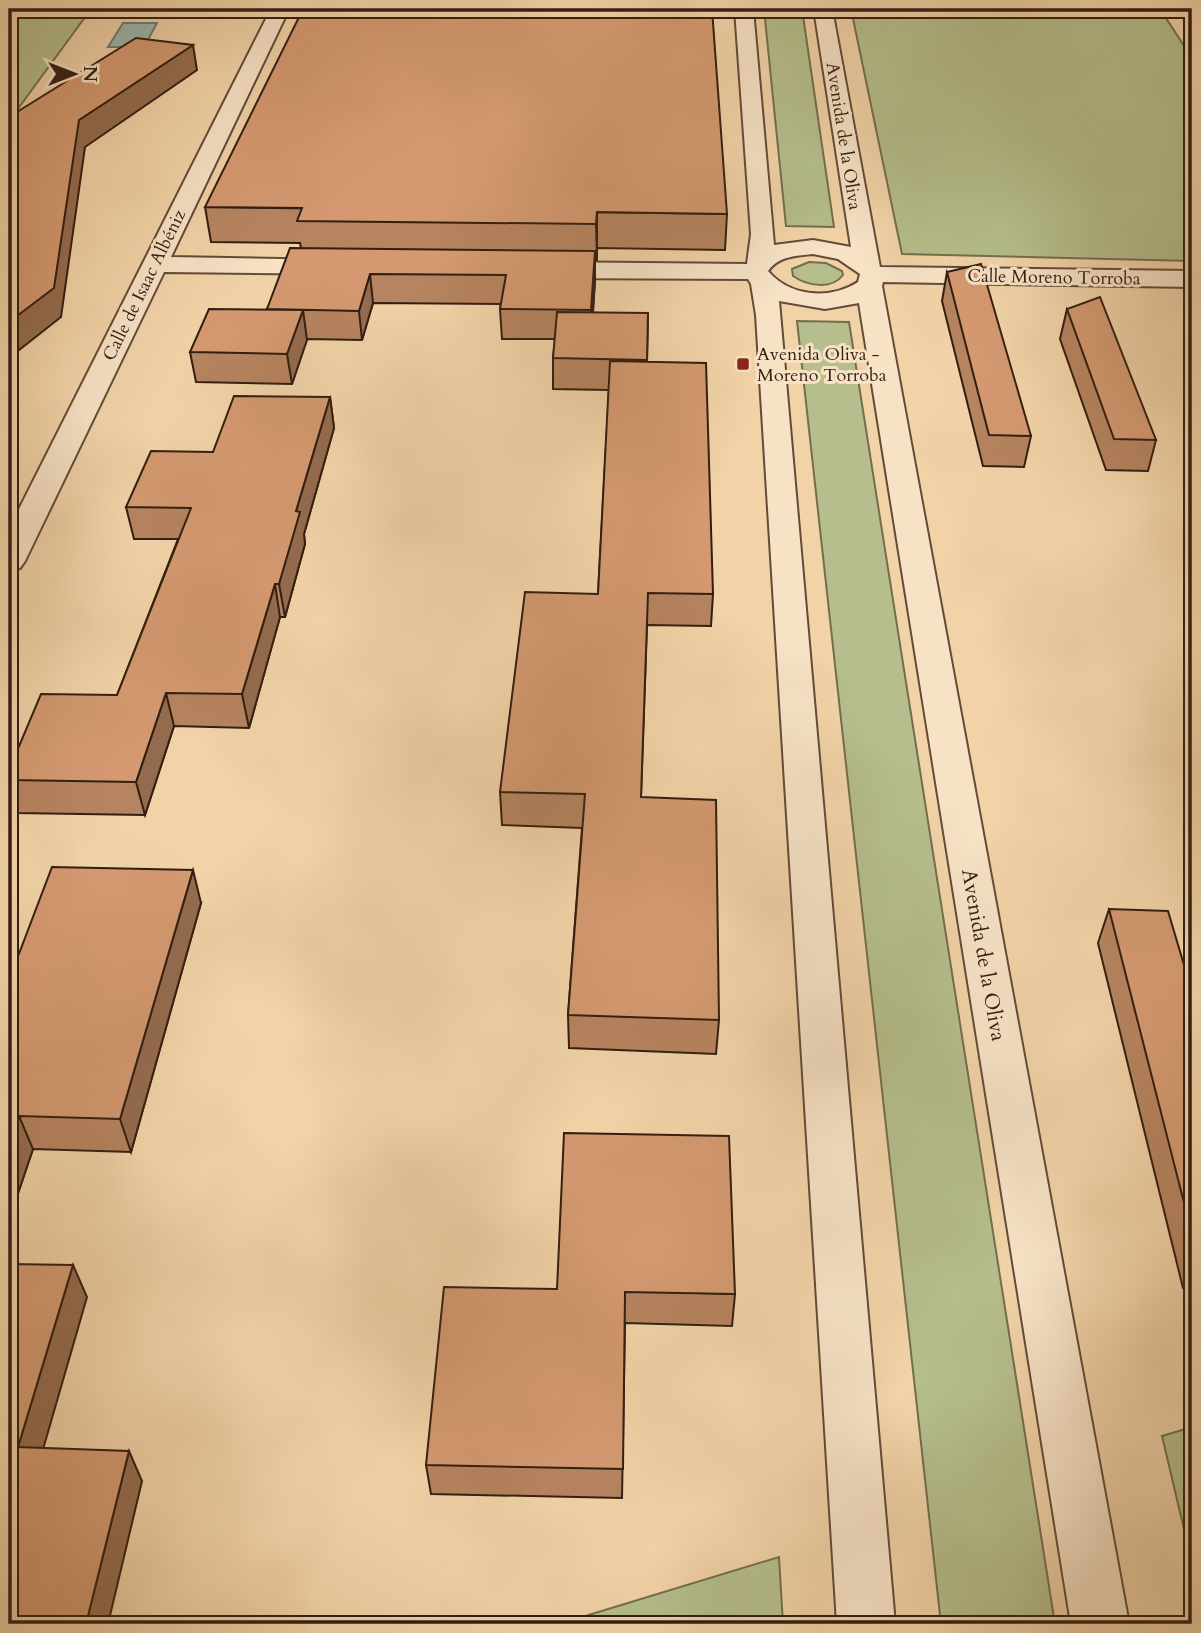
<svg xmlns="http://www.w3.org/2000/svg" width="1201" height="1633" viewBox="0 0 1201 1633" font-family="Cardo,serif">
	<rect width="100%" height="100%" fill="#f2d3a8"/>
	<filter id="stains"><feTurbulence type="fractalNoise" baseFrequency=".00286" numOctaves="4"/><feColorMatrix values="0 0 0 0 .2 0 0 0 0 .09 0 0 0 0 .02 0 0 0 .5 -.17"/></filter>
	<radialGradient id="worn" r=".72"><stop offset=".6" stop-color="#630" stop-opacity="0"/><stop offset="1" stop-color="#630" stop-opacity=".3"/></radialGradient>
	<path fill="#b5be8c" stroke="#746e4f" stroke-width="2" d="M 9,9 L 91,9 L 9,121 Z
		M 764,9 L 802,9 L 834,227 L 786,226 Z
		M 851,9 L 1160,9 L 1192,58 L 1192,261 L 902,254 Z
		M 809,262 L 826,263 L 842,271 L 843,275 C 832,290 807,286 793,276 L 792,269 Z
		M 797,321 L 849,322 L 1055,1624 L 941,1624 Z
		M 1192,1427 L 1192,1563 L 1162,1436 Z
		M 779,1557 L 783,1624 L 559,1624 Z"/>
	<path fill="#9cb7ad" stroke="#727a6f" stroke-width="2" d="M 123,23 L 157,23 L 144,47 L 108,47 Z"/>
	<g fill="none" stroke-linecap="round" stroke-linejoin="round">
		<g stroke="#624b38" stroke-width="4">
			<path id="minor" d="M 271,9 L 289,9 L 171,257 L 334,260 L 343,262 L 346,267 L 343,272 L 334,274 L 164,272 L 25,561 L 20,568 L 9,571 L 9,529 Z
				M 735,9 L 753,9 L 774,245 L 813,240 L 851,247 L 814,9 L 832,9 L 880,267 L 1192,271 L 1192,287 L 883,282 L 882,286 L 1129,1624 L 1071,1624 L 859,303 L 825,309 L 779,301 L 895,1624 L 837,1624 L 756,315 L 751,284 L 748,279 L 541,278 L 532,275 L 528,270 L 532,265 L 541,262 L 747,264 L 751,234 ZM 813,254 L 838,259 L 860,274 L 858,282 C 830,300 790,297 768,271 C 779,256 795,256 813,254 Z"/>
		</g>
		<use href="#minor" fill="#f7e2c6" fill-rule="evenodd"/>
	</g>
	<path fill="#b68460" stroke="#321e12" stroke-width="2" d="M 205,207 L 727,214 L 725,250 L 597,248 L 597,260 L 595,260 L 595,280 L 593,313 L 648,313 L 647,362 L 713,594 L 711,626 L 647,625 L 641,797 L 719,1020 L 716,1054 L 569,1048 L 568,1015 L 582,828 L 502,825 L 500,792 L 598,594 L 609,390 L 553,389 L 553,358 L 555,339 L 502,339 L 500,309 L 501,304 L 373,303 L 362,340 L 307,339 L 292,384 L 196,382 L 190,352 L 267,309 L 301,248 L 300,243 L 211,242 Z
		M 947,272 L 1031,436 L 1024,467 L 983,466 L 942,301 Z
		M 1067,309 L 1156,440 L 1148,471 L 1106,470 L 1060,339 Z
		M 330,397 L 334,428 L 304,534 L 305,544 L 285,617 L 280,617 L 249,728 L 174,726 L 145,815 L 16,813 L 9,792 L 9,770 L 117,695 L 178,539 L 134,539 L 126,507 L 213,452 Z
		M 201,903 L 131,1152 L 33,1149 L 9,1220 L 9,980 Z
		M 1109,909 L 1192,992 L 1192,1289 L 1183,1288 L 1098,943 Z
		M 557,1289 L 735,1294 L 732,1326 L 625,1323 L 622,1498 L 431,1494 L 426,1465 Z"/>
	<path fill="#946b4e" stroke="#321e12" stroke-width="2" d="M 193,45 L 197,70 L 85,147 L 61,317 L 9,358 L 9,322 L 79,120 Z
		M 597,212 L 597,260 L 596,224 Z
		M 595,251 L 595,280 L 591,340 L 591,310 Z
		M 370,274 L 373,303 L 362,340 L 359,311 Z
		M 303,310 L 307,340 L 292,384 L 287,354 Z
		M 330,397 L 334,428 L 304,534 L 305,544 L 285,617 L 279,584 L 296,511 Z
		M 275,584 L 280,617 L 249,728 L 242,694 Z
		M 166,693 L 174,726 L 145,815 L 136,782 Z
		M 193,870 L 201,903 L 131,1152 L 120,1119 Z
		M 19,1116 L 33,1149 L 9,1220 L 9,1145 Z
		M 73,1265 L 87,1297 L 35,1477 L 18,1447 Z
		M 129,1451 L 142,1481 L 108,1624 L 86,1624 Z"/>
	<path fill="#d49970" stroke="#321e12" stroke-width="2" d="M 303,9 L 712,9 L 727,214 L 597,212 L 596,224 L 297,221 L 302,208 L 205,207 Z
		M 136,38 L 193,45 L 79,120 L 54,288 L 9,322 L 9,117 Z
		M 290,248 L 595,251 L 591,310 L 500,309 L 506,275 L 370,274 L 359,311 L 267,309 Z
		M 981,264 L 1031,436 L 989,435 L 947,272 Z
		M 1100,297 L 1156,440 L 1114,439 L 1067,309 Z
		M 209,309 L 303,310 L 287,354 L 190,352 Z
		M 557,312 L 648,313 L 647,360 L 553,358 Z
		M 610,361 L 706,363 L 713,594 L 648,593 L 641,797 L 716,800 L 719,1020 L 568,1015 L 585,794 L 500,792 L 525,592 L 598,594 Z
		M 234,396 L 330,397 L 296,511 L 300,512 L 279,584 L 275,584 L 242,694 L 166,693 L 136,782 L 9,780 L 9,770 L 41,694 L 117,695 L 191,508 L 126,507 L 151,451 L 213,452 Z
		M 52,867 L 193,870 L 120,1119 L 19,1116 L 9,1145 L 9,980 Z
		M 1109,909 L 1168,911 L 1192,992 L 1192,1234 Z
		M 564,1133 L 729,1136 L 735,1294 L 625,1292 L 623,1469 L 426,1465 L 444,1287 L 557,1289 Z
		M 9,1264 L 73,1265 L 18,1447 L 129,1451 L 86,1624 L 9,1624 Z"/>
	<rect fill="#8f2418" stroke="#f7e2c6" stroke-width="2.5" x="736" y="357" width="14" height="14" rx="3.5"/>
	<g text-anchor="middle" stroke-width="6" stroke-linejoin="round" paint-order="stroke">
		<g font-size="18" fill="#321e12" stroke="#f7e2c6">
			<text transform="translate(844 136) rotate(81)" y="6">Avenida de la Oliva</text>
			<text transform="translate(1054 277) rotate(1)" y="6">Calle Moreno Torroba</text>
			<text transform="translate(144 285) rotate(-64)" y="6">Calle de Isaac Albéniz</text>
		</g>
		<g font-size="18" fill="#321e12" stroke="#f7e2c6" text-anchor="start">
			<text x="757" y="360">Avenida Oliva -<tspan x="757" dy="21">Moreno Torroba</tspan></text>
		</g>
		<g font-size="21" fill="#321e12" stroke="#f7e2c6">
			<text transform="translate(984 955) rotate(80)" y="7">Avenida de la Oliva</text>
		</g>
	</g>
	<rect width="1201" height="1633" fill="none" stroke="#f2d3a8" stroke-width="35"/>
	<rect x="10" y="10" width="1180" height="1612" fill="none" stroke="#321e12" stroke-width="3.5"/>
	<rect x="18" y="18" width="1166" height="1598" fill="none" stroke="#321e12" stroke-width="2"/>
	<g transform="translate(74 74) rotate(90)" stroke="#f7e2c6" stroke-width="5" paint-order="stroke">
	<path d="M0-5L12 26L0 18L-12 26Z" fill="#321e12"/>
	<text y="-10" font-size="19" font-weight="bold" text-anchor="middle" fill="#321e12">N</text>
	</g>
	<rect width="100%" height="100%" filter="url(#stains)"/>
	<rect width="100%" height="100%" fill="url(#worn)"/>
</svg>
